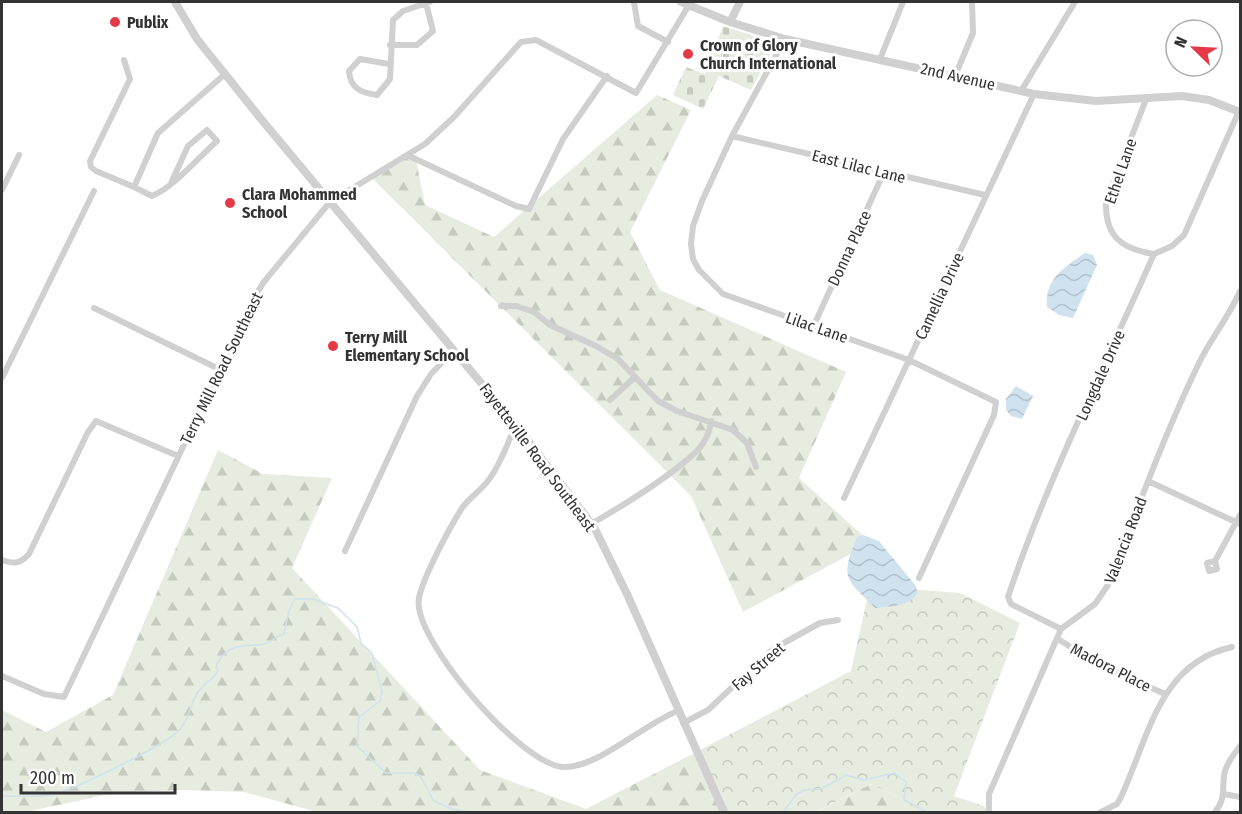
<svg xmlns="http://www.w3.org/2000/svg" width="1242" height="814" viewBox="0 0 1242 814" font-family="'Fira Sans Condensed',sans-serif">
	<defs>
		<pattern id="forest-firs" width="22" height="20" patternUnits="userSpaceOnUse" patternTransform="scale(1.5)"><rect width="22" height="20" fill="#e6ecdf"/><path d="M5 1l3.5 6h-7zM16 11l3.5 6h-7z" fill="#c6cbc0"/></pattern>
		<pattern id="cemetery-stones" width="16" height="16" patternUnits="userSpaceOnUse" patternTransform="scale(1.5)"><rect width="16" height="16" fill="#e6ecdf"/><path d="M2 7V4a2 2 0 0 1 4 0v3zM10 15v-3a2 2 0 0 1 4 0v3z" fill="#c6cbc0"/></pattern>
		<pattern id="park-crowns" width="20" height="18" patternUnits="userSpaceOnUse" patternTransform="scale(1.5)"><rect width="20" height="18" fill="#e6ecdf"/><path d="M2 6a3 3 0 1 1 6 0M12 15a3 3 0 1 1 6 0" fill="none" stroke="#c6cbc0"/></pattern>
		<pattern id="water-waves" width="16" height="10" patternUnits="userSpaceOnUse" patternTransform="scale(1.5)"><rect width="16" height="10" fill="#cfe2ee"/><path d="M0 5q4-4 8 0t8 0" fill="none" stroke="#b2c2cd"/></pattern>
	</defs>
	<rect width="100%" height="100%" fill="#fff"/>
	<path fill="url(#forest-firs)" d="M 657,95 L 691,110 L 630,232 L 660,290 L 846,372 L 799,478 L 871,543 L 743,612 L 691,496 L 369,175 L 415,155 L 425,205 L 494,237 Z
		M 218,450 L 263,474 L 332,478 L 292,568 L 480,770 L 586,809 L 696,752 L 722,812 L 317,812 L 244,792 L 182,790 L 114,793 L 26,812 L 2,812 L 2,710 L 46,732 L 113,695 Z
		M 871,784 L 929,812 L 816,812 Z"/>
	<path fill="url(#cemetery-stones)" d="M 723,26 L 776,43 L 751,90 L 719,76 L 703,109 L 673,95 L 686,67 L 705,74 Z"/>
	<path fill="url(#park-crowns)" d="M 870,586 L 960,593 L 1020,623 L 954,796 L 984,806 L 988,812 L 929,812 L 871,784 L 815,812 L 722,812 L 696,752 L 851,671 Z"/>
	<path fill="url(#water-waves)" d="M 1085,253 L 1093,255 L 1097,265 L 1073,318 L 1059,315 L 1047,307 C 1044,279 1065,267 1085,253 Z
		M 1016,386 L 1033,396 L 1022,419 L 1011,416 L 1006,410 L 1006,399 Z
		M 863,535 L 879,541 L 916,586 L 917,592 C 912,607 889,606 875,608 C 845,578 840,579 857,537 Z"/>
	<g fill="none" stroke-linecap="round" stroke-linejoin="round">
		<path stroke="#cfe2ee" stroke-width="1.5" d="M 2,796 C 18,796 45,798 61,792 C 82,785 171,743 182,727 C 189,717 191,703 197,693 C 204,683 213,681 218,670 L 216,666 C 229,641 241,648 264,644 C 271,643 276,635 284,634 L 289,610 L 295,599 L 313,599 L 338,608 L 357,627 L 361,643 L 372,653 L 382,692 L 380,701 L 359,717 L 357,746 L 386,773 L 414,773 L 420,776 L 434,801 L 452,809 L 470,812
			M 783,812 L 796,795 L 804,790 L 821,789 L 846,775 L 864,780 L 894,773 L 906,782 L 904,800 L 927,812"/>
		<path stroke="#d0d0d0" stroke-width="6" d="M 634,2 L 638,26 L 668,42
			M 785,39 L 732,136 L 702,201 L 693,226 L 691,244 L 693,259 L 699,270 L 723,294 L 909,360 L 996,402 L 994,415 L 919,578
			M 390,45 L 417,45 L 433,31 L 426,3
			M 880,59 L 903,2
			M 124,60 L 130,79 L 90,161 L 91,167 L 96,171 L 134,187 L 158,133 L 225,74
			M 389,64 L 360,59 L 349,71 C 350,88 361,93 377,95 L 390,79 L 393,20 L 403,11 L 430,2
			M 955,76 L 973,33 L 972,2
			M 1021,91 L 1075,2
			M 1147,97 L 1106,202 C 1105,236 1121,249 1154,254
			M 732,136 L 985,195
			M 407,155 L 516,206 L 529,209 L 563,139 L 607,76
			M 134,187 L 152,196 C 174,187 199,157 217,141 L 207,130 L 188,146 L 172,181
			M 2,190 L 19,155
			M 501,306 L 516,306 L 534,312 L 550,325 L 596,346 L 618,359 L 658,401 L 677,411 L 733,430 L 747,443 L 756,467
			M 94,308 L 219,369
			M 814,325 L 884,172
			M 2,378 L 94,191
			M 610,400 L 635,377
			M 516,425 C 508,442 501,463 490,478 C 483,489 470,497 462,508 C 450,527 423,577 419,598 C 411,638 522,766 564,767 C 598,768 645,723 678,711
			M 1148,481 L 1240,524
			M 844,498 L 1034,94
			M 591,524 C 624,505 671,476 698,450 C 705,442 710,431 711,421
			M 345,551 L 417,396 L 431,374 L 454,350
			M 2,560 C 14,564 20,564 29,554 L 88,432 L 96,421 L 178,456
			M 1215,561 L 1207,563 L 1209,571 L 1217,569 L 1215,561 L 1240,515
			M 1061,629 L 1011,604 L 1008,597 C 1047,480 1104,367 1154,254 L 1172,246 L 1184,235 L 1239,111
			M 1058,639 L 1098,664 L 1165,694
			M 2,676 L 44,694 L 64,697 L 252,302 L 263,283 L 330,202 L 425,144 L 454,117 L 521,42 L 536,40 L 636,93 L 689,5
			M 683,723 L 708,710 L 773,649 L 820,623 L 838,620
			M 1224,794 L 1240,797
			M 989,812 L 989,794 L 1061,629 L 1095,604 L 1108,585 C 1137,510 1164,435 1199,363 C 1211,338 1229,317 1240,291
			M 1101,812 L 1117,804 L 1121,797 C 1149,737 1159,663 1232,647
			M 1215,812 C 1227,798 1221,787 1225,771 C 1228,761 1234,754 1240,746"/>
		<path stroke="#d0d0d0" stroke-width="8" d="M 175,2 L 197,39 L 261,119 L 516,425 L 594,527 L 627,594 L 724,812
			M 681,2 L 730,22 L 785,39 L 1034,94 L 1096,101 L 1182,96 L 1209,100 L 1240,112
			M 730,22 L 740,2"/>
	</g>
	<g fill="#e63946" stroke="#fff" stroke-width="2">
		<circle cx="115" cy="22" r="6"/>
		<circle cx="688" cy="54" r="6"/>
		<circle cx="230" cy="203" r="6"/>
		<circle cx="333" cy="346" r="6"/>
	</g>
	<g text-anchor="middle" stroke-width="6" stroke-linejoin="round" paint-order="stroke">
		<g font-size="16" font-weight="bold" fill="#333" stroke="#fff" text-anchor="start">
			<text x="127" y="28">Publix</text>
			<text x="700" y="51">Crown of Glory<tspan x="700" dy="18">Church International</tspan></text>
			<text x="242" y="200">Clara Mohammed<tspan x="242" dy="18">School</tspan></text>
			<text x="345" y="343">Terry Mill<tspan x="345" dy="18">Elementary School</tspan></text>
		</g>
		<g font-size="16" fill="#333" stroke="#fff">
			<text transform="translate(958 76) rotate(13)" y="6">2nd Avenue</text>
			<text transform="translate(859 166) rotate(14)" y="6">East Lilac Lane</text>
			<text transform="translate(1120 171) rotate(-71)" y="6">Ethel Lane</text>
			<text transform="translate(849 248) rotate(-65)" y="6">Donna Place</text>
			<text transform="translate(939 296) rotate(-65)" y="6">Camellia Drive</text>
			<text transform="translate(817 327) rotate(19)" y="6">Lilac Lane</text>
			<text transform="translate(221 368) rotate(-64)" y="6">Terry Mill Road Southeast</text>
			<text transform="translate(1100 375) rotate(-66)" y="6">Longdale Drive</text>
			<text transform="translate(538 457) rotate(53)" y="6">Fayetteville Road Southeast</text>
			<text transform="translate(1125 540) rotate(-69)" y="6">Valencia Road</text>
			<text transform="translate(758 666) rotate(-41)" y="6">Fay Street</text>
			<text transform="translate(1111 667) rotate(27)" y="6">Madora Place</text>
		</g>
	</g>
	<rect width="1242" height="814" fill="none" stroke="#333333" stroke-width="6"/>
	<g transform="translate(1194 48) rotate(294)"><circle r="28" fill="#ffffff" stroke="#adadad" stroke-width="1.5"/>
	<path d="M0-4.5L10 22L0 15L-10 22Z" fill="#e63946"/>
	<text y="-9" font-size="16" font-weight="bold" text-anchor="middle" fill="#333333">N</text>
	</g>
	<path d="M21 784v9h154v-9" fill="none" stroke="#333333" stroke-width="3"/>
	<text x="30" y="784" font-size="18" fill="#333333" stroke="#ffffff" stroke-width="4.5" paint-order="stroke">200 m</text>
</svg>
